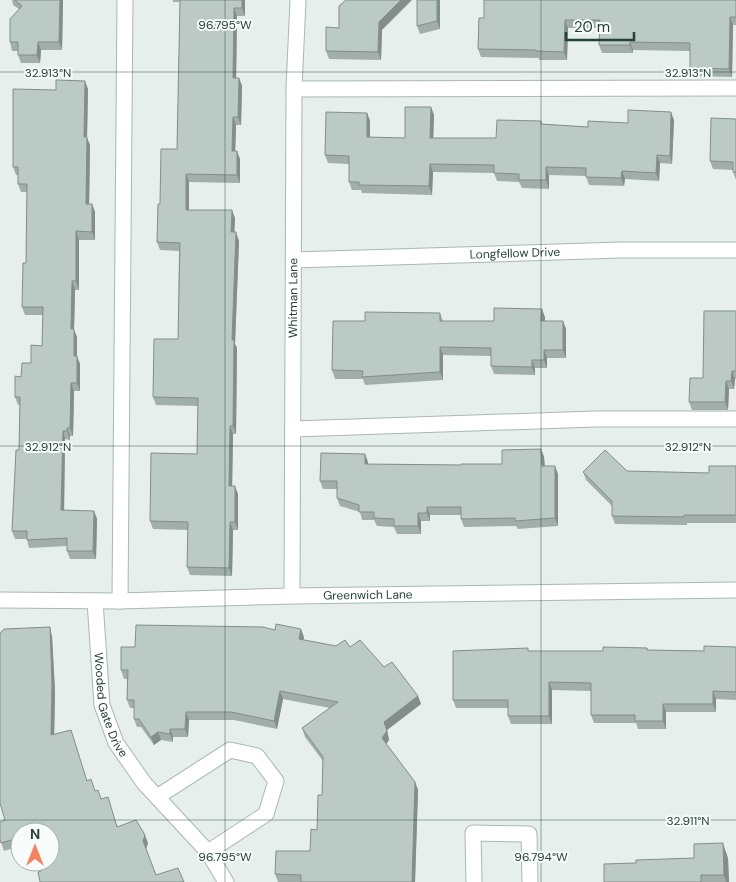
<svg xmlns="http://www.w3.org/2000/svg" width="736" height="882" viewBox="0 0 736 882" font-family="'DM Sans',sans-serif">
	<rect width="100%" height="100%" fill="#e6efeb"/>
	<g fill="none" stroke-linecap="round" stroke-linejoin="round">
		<g stroke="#a8b8b2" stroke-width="17">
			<g id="minor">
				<path d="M 294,89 L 736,88"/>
				<path id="s1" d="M 294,260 L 621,250 L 736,250"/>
				<path d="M 293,429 L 595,419 L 736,419"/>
				<path id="s2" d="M 292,596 L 294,89 L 298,0"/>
				<path id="s3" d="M 0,600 L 120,601 L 292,596 L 736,590"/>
				<path id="s4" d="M 95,601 L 102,705 L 116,743 L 144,783 L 208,852 L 226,882"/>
				<path d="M 120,601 L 125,0"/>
				<path d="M 157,797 L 230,750 L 257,756 L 276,781 L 266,814 L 208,852"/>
				<path d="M 474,882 L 473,833 L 529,834 L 530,882"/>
			</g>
		</g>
		<use href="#minor" stroke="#fff" stroke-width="15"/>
	</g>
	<path fill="#a1aea9" d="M 12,0 L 63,0 L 62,50 L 41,50 L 40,63 L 21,63 L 18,55 L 18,51 L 12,51 L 10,42 L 19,9 L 13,5 Z
		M 173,0 L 245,0 L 245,16 L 237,16 L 236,78 L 239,78 L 242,86 L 241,125 L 236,125 L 235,151 L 240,159 L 240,183 L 189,182 L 189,210 L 235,218 L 234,232 L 239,241 L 235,344 L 237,348 L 236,434 L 233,434 L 232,486 L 238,494 L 238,530 L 233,530 L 232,576 L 190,575 L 187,567 L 188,530 L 153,529 L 150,521 L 197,454 L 198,406 L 156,405 L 153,397 L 178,339 L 179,251 L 160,250 L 157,242 L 160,204 L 177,149 L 180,2 L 173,2 Z
		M 440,0 L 440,29 L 420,34 L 417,26 Z
		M 736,0 L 736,25 L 733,25 L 732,77 L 693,76 L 690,68 L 690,51 L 633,50 L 633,53 L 602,53 L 599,45 L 600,28 L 568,28 L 567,60 L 539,60 L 539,58 L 481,57 L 478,49 L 479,18 Z
		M 339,28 L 382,30 L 381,60 L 329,59 L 326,51 Z
		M 88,89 L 87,138 L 90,145 L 89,204 L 92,204 L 95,212 L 95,240 L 79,240 L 79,290 L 75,290 L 74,330 L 77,337 L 77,356 L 80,364 L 80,391 L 74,391 L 73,436 L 70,436 L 70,440 L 65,439 L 64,510 L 94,511 L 97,519 L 96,559 L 70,559 L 67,551 L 67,546 L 29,548 L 27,539 L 15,539 L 12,531 L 19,450 L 20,405 L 18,405 L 15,397 L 21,377 L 42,346 L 43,315 L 25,315 L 22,307 L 26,263 L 27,192 L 21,192 L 18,184 L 18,175 L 16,175 L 13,167 L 56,90 Z
		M 431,107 L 434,115 L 433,138 L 496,138 L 541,121 L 542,124 L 588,127 L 628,123 L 674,120 L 672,164 L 660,163 L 659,181 L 625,179 L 624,186 L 589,185 L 586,176 L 549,175 L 549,189 L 522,188 L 519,182 L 497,181 L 494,173 L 433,172 L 432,195 L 362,193 L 361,190 L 352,190 L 349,182 L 349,164 L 328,163 L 325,155 L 367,113 L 370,121 L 370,138 L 405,138 Z
		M 736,119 L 736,180 L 733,172 L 733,170 L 713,169 L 710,161 Z
		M 736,311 L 736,379 L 735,379 L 734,389 L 729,389 L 728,410 L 692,410 L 689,402 L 703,378 Z
		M 440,313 L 443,321 L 494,321 L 545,317 L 545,321 L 563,321 L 566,329 L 566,358 L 547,358 L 547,368 L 535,368 L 535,375 L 494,374 L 491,366 L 491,356 L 443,355 L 443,380 L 365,385 L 363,379 L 335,379 L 332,370 L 365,321 Z
		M 541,449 L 544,457 L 545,466 L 558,474 L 558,526 L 518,529 L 516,526 L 464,527 L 461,519 L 461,515 L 430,515 L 430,521 L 421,521 L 421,534 L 397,534 L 394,527 L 377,526 L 374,520 L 362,520 L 360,512 L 340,506 L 337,498 L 337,489 L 323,489 L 320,481 L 365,454 L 368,464 L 461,465 L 502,464 Z
		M 736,466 L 736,523 L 687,523 L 687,525 L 615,524 L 612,516 L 612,506 L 586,480 L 583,472 L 709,473 Z
		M 52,636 L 55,692 L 54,735 L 101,799 L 118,827 L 148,843 L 146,849 L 156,875 L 184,882 L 41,871 L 50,832 L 20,832 L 20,846 L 4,851 L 0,839 Z
		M 304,637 L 303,640 L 336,646 L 350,647 L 384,667 L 418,696 L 421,704 L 387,730 L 389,740 L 386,744 L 415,782 L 418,790 L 415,882 L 278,882 L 275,874 L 310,851 L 317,830 L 322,795 L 323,761 L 305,737 L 302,728 L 330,708 L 283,699 L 277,729 L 234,720 L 189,720 L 188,737 L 173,737 L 173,742 L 161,740 L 154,745 L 141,727 L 137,727 L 134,719 L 134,708 L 130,708 L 127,700 L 127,679 L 124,679 L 121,670 L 135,647 Z
		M 736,647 L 736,700 L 716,699 L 716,712 L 666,712 L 666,729 L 638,729 L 636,723 L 594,723 L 591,715 L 591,691 L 552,690 L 552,724 L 511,724 L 508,716 L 508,708 L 456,708 L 453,700 L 529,651 L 603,651 L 647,648 L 648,650 L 704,651 Z
		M 728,858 L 729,882 L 604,882 L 636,863 Z"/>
	<path fill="#838d89" d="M 60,0 L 63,0 L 62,50 L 59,42 Z
		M 242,0 L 245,0 L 245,16 L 242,8 Z
		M 401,0 L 412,0 L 382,30 L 381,60 L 378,52 L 379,22 Z
		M 437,0 L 440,0 L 440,29 L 437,21 Z
		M 234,8 L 237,16 L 236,86 L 233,78 Z
		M 730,17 L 733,25 L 732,77 L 729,69 Z
		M 565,20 L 568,28 L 567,60 L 564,52 Z
		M 38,42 L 41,50 L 40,63 L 37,55 Z
		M 630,42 L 633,50 L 633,53 L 630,45 Z
		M 239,78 L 242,86 L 241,125 L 238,117 Z
		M 85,81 L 88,89 L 87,138 L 90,145 L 89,212 L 86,204 L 84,137 Z
		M 431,107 L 434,115 L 433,146 L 430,138 Z
		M 671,112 L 674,120 L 672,164 L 670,156 Z
		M 367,113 L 370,121 L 370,146 L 367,137 Z
		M 233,117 L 236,125 L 235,159 L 232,151 Z
		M 237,151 L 240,159 L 240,183 L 237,175 Z
		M 657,155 L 660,163 L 659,181 L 656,173 Z
		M 430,164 L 433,172 L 432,195 L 429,186 Z
		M 546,167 L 549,175 L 549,189 L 546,180 Z
		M 622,171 L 625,179 L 624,186 L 621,178 Z
		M 186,174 L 189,182 L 189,218 L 186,210 Z
		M 92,204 L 95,212 L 95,240 L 92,232 Z
		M 232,210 L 235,218 L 234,241 L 231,232 Z
		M 76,231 L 79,240 L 79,290 L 76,281 Z
		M 236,232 L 239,241 L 235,344 L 237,348 L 236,434 L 233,426 L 232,340 Z
		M 72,281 L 75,290 L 74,330 L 77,337 L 77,364 L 74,356 L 71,329 Z
		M 542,309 L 545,317 L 544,329 L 541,321 Z
		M 563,321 L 566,329 L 566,358 L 563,350 Z
		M 440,347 L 443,355 L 443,380 L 440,372 Z
		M 544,350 L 547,358 L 547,368 L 544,360 Z
		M 77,356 L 80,364 L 80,391 L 77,383 Z
		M 532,360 L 535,368 L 535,375 L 532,367 Z
		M 732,371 L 735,379 L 734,389 L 731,381 Z
		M 726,381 L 729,389 L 728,410 L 725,402 Z
		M 71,383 L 74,391 L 73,436 L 70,428 Z
		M 230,426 L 233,434 L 232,494 L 229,486 Z
		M 67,428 L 70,436 L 70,440 L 67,431 Z
		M 63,431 L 65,439 L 64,518 L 61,510 Z
		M 541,449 L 544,457 L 545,474 L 542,466 Z
		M 365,454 L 368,462 L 368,472 L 365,464 Z
		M 555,466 L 558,474 L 558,526 L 555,518 Z
		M 235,486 L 238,494 L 238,530 L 235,522 Z
		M 427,507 L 430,515 L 430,521 L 427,513 Z
		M 94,511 L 97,519 L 96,559 L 93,551 Z
		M 418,513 L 421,521 L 421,534 L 418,526 Z
		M 230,522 L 233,530 L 232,576 L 229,568 Z
		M 50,627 L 52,636 L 55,692 L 54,743 L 51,735 Z
		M 301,629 L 304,637 L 302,647 L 299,639 Z
		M 549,682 L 552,690 L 552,724 L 549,716 Z
		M 280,691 L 283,699 L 277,729 L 274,721 Z
		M 713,691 L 716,699 L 716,712 L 713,704 Z
		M 418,696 L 421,704 L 387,730 L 389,740 L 385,746 L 382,738 L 384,722 Z
		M 663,704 L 666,712 L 666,729 L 663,721 Z
		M 186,712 L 189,720 L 188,737 L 185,729 Z
		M 170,729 L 173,737 L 173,742 L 170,734 Z
		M 158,732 L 161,740 L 154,745 L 151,737 Z
		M 415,782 L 418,790 L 415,882 L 412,882 Z
		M 145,835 L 148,843 L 146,849 L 143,841 Z
		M 723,843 L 728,858 L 729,882 L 726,882 L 724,875 Z"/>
	<path fill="#bbcac4" stroke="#838d89" d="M 15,0 L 60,0 L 59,42 L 38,42 L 37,55 L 18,55 L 18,42 L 10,42 L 10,19 L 22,6 Z
		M 180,0 L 242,0 L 242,8 L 234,8 L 233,78 L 239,78 L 238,117 L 233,117 L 232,151 L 237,151 L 237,175 L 186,174 L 186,210 L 232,210 L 231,232 L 236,232 L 232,340 L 234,340 L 233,426 L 230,426 L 229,486 L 235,486 L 235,522 L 230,522 L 229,568 L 187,567 L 188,522 L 150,521 L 151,453 L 197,454 L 198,398 L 153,397 L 154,339 L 178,339 L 180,243 L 157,242 L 158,204 L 160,204 L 161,149 L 177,149 Z
		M 346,0 L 401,0 L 379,22 L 378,52 L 326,51 L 326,27 L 339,28 L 339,6 Z
		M 417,0 L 437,0 L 437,21 L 417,26 Z
		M 484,0 L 736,0 L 736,17 L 730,17 L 729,69 L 690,68 L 690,43 L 630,42 L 630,45 L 599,45 L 600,20 L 565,20 L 564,52 L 536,51 L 536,50 L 478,49 L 479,18 L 484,18 Z
		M 56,80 L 85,81 L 84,137 L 87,137 L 86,204 L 92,204 L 92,232 L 76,231 L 76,281 L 72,281 L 71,329 L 74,329 L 74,356 L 77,356 L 77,383 L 71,383 L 70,428 L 67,428 L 67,431 L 63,431 L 61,510 L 94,511 L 93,551 L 67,551 L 67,538 L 27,540 L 27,531 L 12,531 L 16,450 L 19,450 L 20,397 L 15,397 L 15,376 L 21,377 L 22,363 L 31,363 L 31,345 L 42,346 L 43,307 L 22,307 L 23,263 L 26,263 L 27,184 L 18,184 L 18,167 L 13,167 L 13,89 L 56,90 Z
		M 405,107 L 431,107 L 430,138 L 496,138 L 497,120 L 541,121 L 541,124 L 588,127 L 588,121 L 628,123 L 628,110 L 671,112 L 670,156 L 657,155 L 656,173 L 622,171 L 621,178 L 586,177 L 586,168 L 546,167 L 546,180 L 519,180 L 519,174 L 494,173 L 494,165 L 430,164 L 429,186 L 359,185 L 359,182 L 349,182 L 349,156 L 325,155 L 326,112 L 367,113 L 367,137 L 405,138 Z
		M 711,118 L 736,119 L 736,172 L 733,172 L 733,162 L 710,161 Z
		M 494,308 L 542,309 L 541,321 L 563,321 L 563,350 L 544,350 L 544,360 L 532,360 L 532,367 L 491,366 L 491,348 L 440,347 L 440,372 L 362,377 L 363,371 L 332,370 L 333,321 L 365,321 L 365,312 L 440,313 L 440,321 L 494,321 Z
		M 704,311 L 736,311 L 736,371 L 732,371 L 731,381 L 726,381 L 725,402 L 689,402 L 690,378 L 703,378 Z
		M 541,449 L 542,466 L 555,466 L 555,518 L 515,521 L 515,518 L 461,519 L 461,507 L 427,507 L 427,513 L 418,513 L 418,526 L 394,526 L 394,519 L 374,518 L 374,512 L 359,512 L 359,505 L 337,498 L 337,481 L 320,481 L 321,453 L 365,454 L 365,464 L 461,465 L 461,464 L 502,464 L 502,450 Z
		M 605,450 L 627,471 L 709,473 L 709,466 L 736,466 L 736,515 L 684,515 L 684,517 L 612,516 L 612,501 L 583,472 Z
		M 276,624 L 301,629 L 299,639 L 336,646 L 345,640 L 350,647 L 360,640 L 384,667 L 392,662 L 418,696 L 384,722 L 387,731 L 382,738 L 415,782 L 412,882 L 415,882 L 301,882 L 301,875 L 275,874 L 276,851 L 310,851 L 311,829 L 317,830 L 318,795 L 322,795 L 323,757 L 302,728 L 338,702 L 280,691 L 274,721 L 231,712 L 186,712 L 185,729 L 170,729 L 170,734 L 158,732 L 151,737 L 139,719 L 134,719 L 134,700 L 127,700 L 128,670 L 121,670 L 121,647 L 135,647 L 136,625 L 263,627 L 275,630 Z
		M 50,627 L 52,684 L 51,735 L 71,730 L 87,781 L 91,779 L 95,791 L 98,790 L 101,799 L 108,797 L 117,827 L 136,820 L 145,835 L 143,841 L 156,875 L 178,868 L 184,882 L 40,882 L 38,872 L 41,871 L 37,862 L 50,862 L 50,832 L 20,832 L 20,841 L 19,838 L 1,843 L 0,839 L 0,822 L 5,820 L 0,803 L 0,633 L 4,629 Z
		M 704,646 L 736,647 L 736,692 L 713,691 L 713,704 L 663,704 L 663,721 L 635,721 L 635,715 L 591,715 L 591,683 L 549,682 L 549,716 L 508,716 L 508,700 L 453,700 L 453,651 L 528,648 L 528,651 L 603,651 L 603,647 L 647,648 L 647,650 L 704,651 Z
		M 723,843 L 724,875 L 701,875 L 701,882 L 604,882 L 604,864 L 636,863 L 636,860 L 694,858 L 694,844 Z"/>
	<path fill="none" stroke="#24423a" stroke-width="1" stroke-opacity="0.45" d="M 225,0 L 225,882M 541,0 L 541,882M 0,72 L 736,72M 0,446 L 736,446M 0,820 L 736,820"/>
	<g text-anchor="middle" stroke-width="4" stroke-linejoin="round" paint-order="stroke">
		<g font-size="12" fill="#24423a" stroke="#f7fbf9">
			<text dy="4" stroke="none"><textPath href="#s1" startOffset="221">Longfellow Drive</textPath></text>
			<text dy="4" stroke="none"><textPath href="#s2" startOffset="298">Whitman Lane</textPath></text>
			<text dy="4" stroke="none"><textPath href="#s3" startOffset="368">Greenwich Lane</textPath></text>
			<text dy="4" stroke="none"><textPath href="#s4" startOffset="106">Wooded Gate Drive</textPath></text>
		</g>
	</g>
	<g font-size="12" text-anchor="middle" fill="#24423a" stroke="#f7fbf9" stroke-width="4" stroke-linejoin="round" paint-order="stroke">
		<text x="225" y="29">96.795°W</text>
		<text x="48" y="77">32.913°N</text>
		<text x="688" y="77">32.913°N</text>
		<text x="48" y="451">32.912°N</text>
		<text x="688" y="451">32.912°N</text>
		<text x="688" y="825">32.911°N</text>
		<text x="225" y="861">96.795°W</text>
		<text x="541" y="861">96.794°W</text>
	</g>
	<g transform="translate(35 847)"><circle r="24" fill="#f7fbf9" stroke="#a3b1ad"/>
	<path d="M0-4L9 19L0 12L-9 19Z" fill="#f4845f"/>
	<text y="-8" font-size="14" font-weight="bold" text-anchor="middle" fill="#24423a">N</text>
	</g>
	<path d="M566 32v8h68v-8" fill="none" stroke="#24423a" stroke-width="2.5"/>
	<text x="574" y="32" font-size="15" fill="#24423a" stroke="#f7fbf9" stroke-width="4" paint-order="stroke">20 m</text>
</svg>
